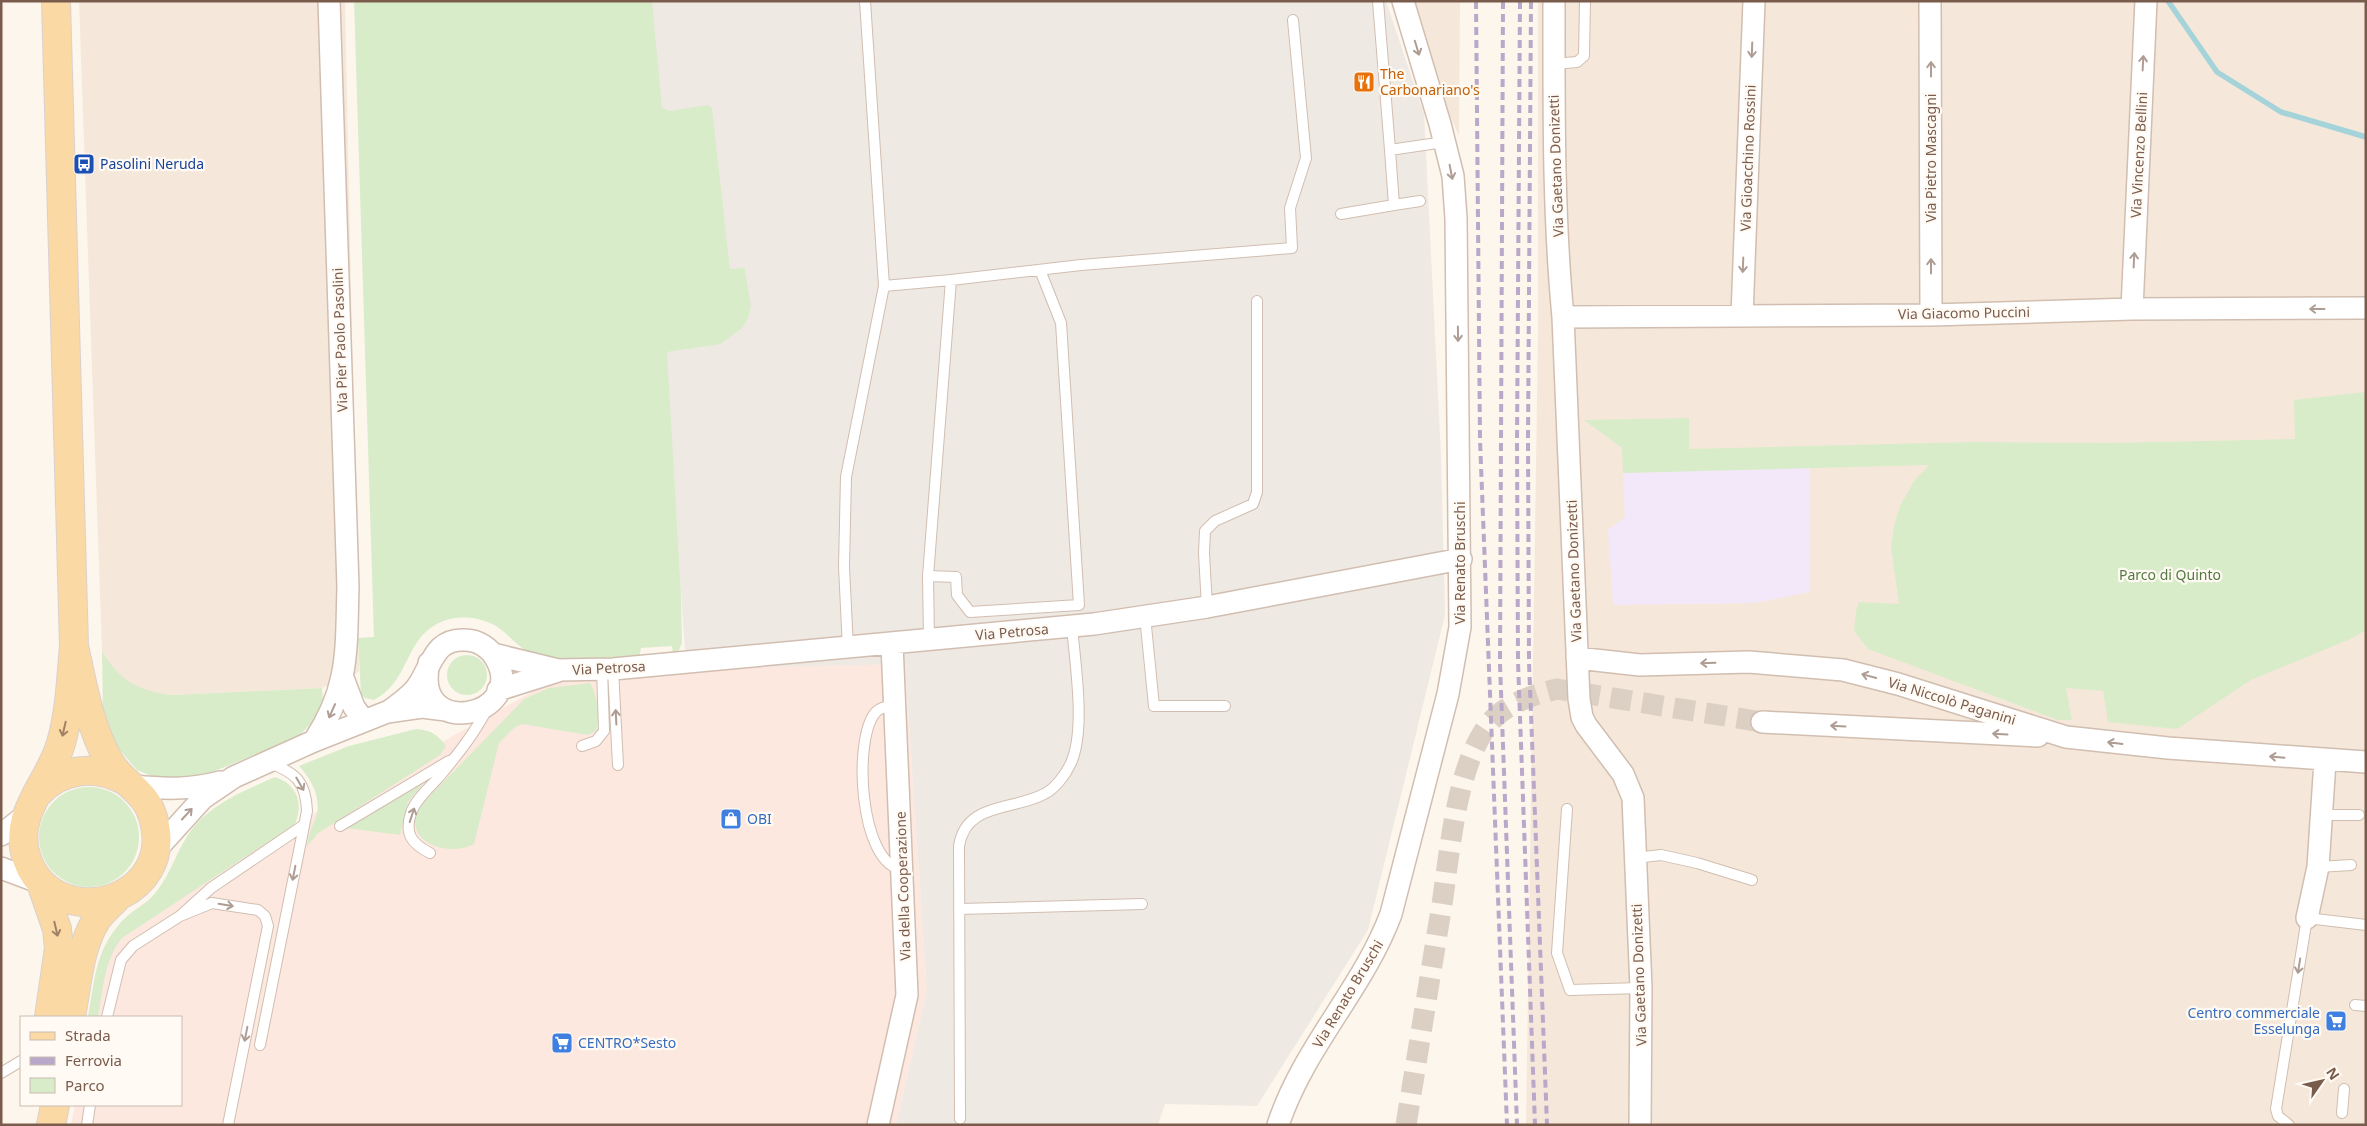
<svg xmlns="http://www.w3.org/2000/svg" width="2367" height="1126" viewBox="0 0 2367 1126" font-family="'Noto Sans',sans-serif">
	<rect width="100%" height="100%" fill="#fdf6ec"/>
	<path fill="#f5e8da" d="M 79,1 L 345,1 L 359,672 L 322,688 L 171,695 L 153,693 L 138,688 L 123,678 L 110,665 L 102,651 Z
		M 1400,1 L 1460,1 L 1459,136 Z
		M 1538,1 L 2366,1 L 2366,1125 L 1526,1125 L 1538,334 Z"/>
	<path fill="#fde8e0" d="M 905,663 L 927,991 L 896,1125 L 71,1125 L 75,1105 L 181,1105 L 181,1017 L 88,1017 L 117,935 L 295,824 L 555,679 L 686,669 Z"/>
	<path fill="#efe9e4" d="M 644,1 L 1386,1 L 1424,114 L 1441,456 L 1445,615 L 1368,930 L 1257,1106 L 1165,1104 L 1158,1125 L 896,1125 L 927,991 L 905,664 L 686,669 L 665,338 L 655,115 Z"/>
	<path fill="#f3e8fa" d="M 1810,467 L 1810,592 L 1754,603 L 1613,605 L 1608,530 L 1625,517 L 1623,473 Z"/>
	<path fill="#d8ecc9" d="M 354,1 L 652,1 L 662,107 L 669,111 L 708,105 L 712,108 L 730,269 L 744,268 L 745,270 L 751,307 L 748,318 L 742,328 L 721,344 L 667,352 L 681,592 L 682,643 L 677,655 L 673,656 L 672,646 L 641,648 L 639,659 C 614,659 555,664 533,655 C 522,650 512,639 503,631 C 484,616 456,613 435,625 C 405,642 408,683 374,700 L 365,698 L 361,694 L 358,638 L 374,637 Z
		M 2366,392 L 2366,630 L 2348,640 L 2251,680 L 2177,729 L 2108,722 L 2103,691 L 2066,688 L 2072,720 L 2058,720 L 1868,649 L 1854,631 L 1856,611 L 1859,602 L 1899,604 L 1891,547 L 1894,526 L 1900,506 L 1914,481 L 1929,465 L 1623,473 L 1622,448 L 1584,420 L 1689,418 L 1689,449 L 1973,442 L 2108,443 L 2295,439 L 2294,400 Z
		M 102,651 C 120,681 137,690 171,695 L 322,688 L 323,702 L 320,714 L 298,737 L 193,780 L 154,777 L 137,770 L 111,740 L 103,717 Z
		M447 675a20 20 0 1 1 40 0a20 20 0 1 1-40 0Z
		M 590,683 C 598,697 600,716 596,731 L 588,735 L 522,724 L 514,728 L 499,743 L 474,844 C 449,858 398,842 421,805 L 524,699 L 549,688 Z
		M 416,729 C 431,730 437,734 446,746 L 440,755 L 317,834 L 307,847 C 308,835 312,827 316,817 C 322,798 311,779 299,766 L 349,746 Z
		M 430,775 L 408,802 L 400,835 L 346,828 Z
		M 275,777 C 297,784 304,803 295,824 L 122,938 C 104,960 103,990 98,1017 L 88,1017 C 95,978 95,949 124,919 C 134,909 147,904 156,892 C 170,875 176,853 188,835 C 207,805 244,791 275,777 Z
		M39 837a50 50 0 1 1 100 0a50 50 0 1 1-100 0Z"/>
	<g fill="none" stroke-linecap="round" stroke-linejoin="round">
		<path stroke="#a5d3da" stroke-width="5.5" d="M 2168,1 L 2217,72 L 2281,112 L 2366,137"/>
		<path stroke="#dcd0c4" stroke-width="21" stroke-dasharray="21 11" stroke-linecap="butt" d="M 1406,1125 C 1418,1051 1430,977 1442,904 C 1450,851 1456,768 1488,725 C 1504,704 1533,695 1557,689 L 1762,722"/>
		<g stroke="#d1beb0" stroke-width="12">
			<path id="lane" d="M 865,1 L 884,286 L 951,280
				M 1378,1 L 1390,150 L 1444,142
				M 1554,64 L 1577,62 L 1584,56 L 1585,1
				M 1394,205 L 1420,201
				M 1341,214 L 1394,205 L 1390,150
				M 928,576 L 956,577 L 957,595 L 970,612 L 1079,605 L 1061,323 L 1040,270
				M 1207,607 L 1204,553 L 1205,531 L 1215,521 L 1253,504 L 1257,492 L 1257,301
				M 1145,616 L 1154,706 L 1225,706
				M 929,640 L 928,576 L 951,280 L 1081,265 L 1292,248 L 1290,208 L 1306,158 L 1293,20
				M 848,648 L 844,567 L 846,477 L 884,286
				M 613,669 L 618,765
				M 895,705 C 889,706 881,707 877,711 C 852,734 859,865 902,869
				M 582,746 L 596,741 L 604,731 L 602,669
				M 1567,809 L 1557,953 L 1570,990 L 1641,988
				M 2323,815 L 2359,815
				M 340,826 L 449,761
				M 430,853 C 412,844 404,834 411,813 C 415,800 430,787 439,777 C 458,754 475,733 488,707
				M 1635,858 L 1661,855 L 1697,863 L 1752,880
				M 2318,867 L 2351,865
				M 959,909 L 1142,904
				M 180,916 L 212,903 L 258,910 L 265,916 L 268,926 L 228,1125
				M 2355,1005 L 2366,1006
				M 107,1017 L 121,960 L 133,946 L 180,916 L 211,888 L 304,825
				M 260,1045 L 307,811 C 306,782 296,773 270,763
				M 1,1073 L 21,1061
				M 2342,1113 L 2344,1089
				M 960,1119 L 959,846 C 966,802 1012,811 1044,794 C 1055,789 1066,774 1071,763 C 1086,729 1075,664 1072,626
				M 87,1125 L 90,1105
				M 2289,1125 L 2278,1116 L 2276,1109 L 2307,918 L 2366,925"/>
		</g>
		<g stroke="#d1beb0" stroke-width="24">
			<path id="street" d="M 1554,1 C 1554,106 1553,212 1563,317 L 1579,699 L 1582,717 L 1586,725 L 1623,774 L 1633,798 L 1641,988 L 1640,1125
				M 1930,1 L 1931,315
				M 2132,309 L 2146,1
				M 1742,316 L 1754,1
				M 1563,317 L 1931,315 L 2132,309 L 2366,308
				M 493,654 L 558,670 L 613,669 L 1094,624 L 1207,607 L 1461,559
				M 1577,658 L 1640,665 L 1749,662 L 1843,670 L 1898,684 L 2066,737 L 2168,748 L 2366,762
				M 343,678 L 354,707 L 364,721
				M 498,690 L 558,671
				M 388,712 C 398,704 412,696 419,684 C 432,664 435,638 465,640 C 478,640 490,648 496,659 C 529,717 411,742 429,663
				M 1762,722 L 2038,736
				M 314,741 C 350,687 346,649 348,587 L 329,1
				M 133,786 C 164,789 190,790 220,782
				M 1,835 L 26,815
				M 155,851 L 203,798 L 234,777 L 314,741 L 387,712 L 422,707 L 446,710
				M 1,868 L 41,883
				M 2307,918 L 2318,867 L 2325,761
				M 878,1125 L 907,995 L 892,644
				M 1278,1125 C 1303,1048 1363,989 1391,914 L 1448,694 L 1460,627 L 1456,218 L 1453,176 L 1440,124 L 1403,1"/>
		</g>
		<g stroke="#dad1cd" stroke-width="30">
			<path id="primary" d="M 56,1 L 74,646 C 71,678 70,712 61,743 C 50,783 11,814 27,859 C 31,871 38,881 48,889 C 92,922 163,890 156,832 C 151,789 126,790 109,761 C 89,725 83,686 74,646
				M 38,793 C 63,767 96,765 126,781
				M 41,883 L 57,929 L 59,948 L 49,1017
				M 71,1017 C 77,985 79,947 97,919 C 102,912 110,905 116,899
				M 51,1125 L 55,1105"/>
		</g>
		<use href="#lane" stroke="#fff" stroke-width="10"/>
		<use href="#street" stroke="#fff" stroke-width="21"/>
		<use href="#primary" stroke="#fbd9a5" stroke-width="28"/>
		<path stroke="#b9a8c9" stroke-width="4" stroke-dasharray="8 5" stroke-linecap="butt" d="M 1476,1 L 1480,440 L 1507,1125
			M 1503,1 L 1500,664 L 1517,1125
			M 1520,1 L 1517,442 L 1518,662 L 1535,1125
			M 1531,1 L 1528,441 L 1529,662 L 1547,1125"/>
	</g>
	<defs><path id="oneway-shaft" d="M-6 0H5M1.5-3L5.5 0L1.5 3" fill="none" stroke-width="1.6" stroke-linecap="round" stroke-linejoin="round" transform="scale(1.25)"/></defs>
	<g stroke="#af9d94">
		<use href="#oneway-shaft" transform="translate(1417 48) rotate(73)"/>
		<use href="#oneway-shaft" transform="translate(1752 50) rotate(92)"/>
		<use href="#oneway-shaft" transform="translate(2143 63) rotate(-87)"/>
		<use href="#oneway-shaft" transform="translate(1931 69) rotate(-90)"/>
		<use href="#oneway-shaft" transform="translate(1451 172) rotate(79)"/>
		<use href="#oneway-shaft" transform="translate(2134 260) rotate(-87)"/>
		<use href="#oneway-shaft" transform="translate(1743 265) rotate(92)"/>
		<use href="#oneway-shaft" transform="translate(1931 266) rotate(-90)"/>
		<use href="#oneway-shaft" transform="translate(2317 309) rotate(180)"/>
		<use href="#oneway-shaft" transform="translate(1458 334) rotate(89)"/>
		<use href="#oneway-shaft" transform="translate(1708 663) rotate(178)"/>
		<use href="#oneway-shaft" transform="translate(1869 676) rotate(-165)"/>
		<use href="#oneway-shaft" transform="translate(332 711) rotate(114)"/>
		<use href="#oneway-shaft" transform="translate(616 717) rotate(-93)"/>
		<use href="#oneway-shaft" transform="translate(1838 726) rotate(-177)"/>
		<use href="#oneway-shaft" transform="translate(2000 734) rotate(-177)"/>
		<use href="#oneway-shaft" transform="translate(2115 743) rotate(-173)"/>
		<use href="#oneway-shaft" transform="translate(2277 757) rotate(-175)"/>
		<use href="#oneway-shaft" transform="translate(300 784) rotate(60)"/>
		<use href="#oneway-shaft" transform="translate(187 814) rotate(-47)"/>
		<use href="#oneway-shaft" transform="translate(412 815) rotate(-72)"/>
		<use href="#oneway-shaft" transform="translate(294 873) rotate(101)"/>
		<use href="#oneway-shaft" transform="translate(226 905) rotate(9)"/>
		<use href="#oneway-shaft" transform="translate(2299 966) rotate(99)"/>
		<use href="#oneway-shaft" transform="translate(246 1034) rotate(101)"/>
	</g>
	<g stroke="#a18267">
		<use href="#oneway-shaft" transform="translate(64 729) rotate(103)"/>
		<use href="#oneway-shaft" transform="translate(56 929) rotate(77)"/>
	</g>
	<defs>
		<g id="restaurant-square" transform="scale(1.125)"><rect x="-9" y="-9" width="18" height="18" rx="4" fill="#e8710a" stroke="#fffaf3"/><path d="M-5-6h1v4h1v-4h1v4h1v-4h1v5L-1.5 .5V6h-2V.5L-5-1ZM5-6V6H3V1.5H1.5Q1.5-4 5-6Z" fill="#fff"/></g>
		<g id="bus-square" transform="scale(1.125)"><rect x="-9" y="-9" width="18" height="18" rx="4" fill="#1a4fb4" stroke="#fffaf3"/><path d="M-5-6H5V4H4V6H2V4H-2V6H-4V4H-5ZM-3.5-4V0h7V-4ZM-3.5 1.2v1.5H-2V1.2ZM2 1.2v1.5H3.5V1.2Z" fill="#fff"/></g>
		<g id="shop-square" transform="scale(1.125)"><rect x="-9" y="-9" width="18" height="18" rx="4" fill="#3f7fe0" stroke="#fffaf3"/><path d="M-5-2.5h2.3a2.7 3.5 0 0 1 5.4 0H5L5.5 6h-11ZM-1.5-2.5h3a1.5 2.3 0 0 0-3 0Z" fill="#fff"/></g>
		<g id="supermarket-square" transform="scale(1.125)"><rect x="-9" y="-9" width="18" height="18" rx="4" fill="#3f7fe0" stroke="#fffaf3"/><path d="M-6-5.5h2.5l.6 2H6L4.5 2H-2.5L-4.4-4H-6ZM-1.5 3.2a1.3 1.3 0 1 0 .1 0ZM3 3.2a1.3 1.3 0 1 0 .1 0Z" fill="#fff"/></g>
	</defs>
	<g fill-rule="evenodd">
		<use href="#restaurant-square" x="1364" y="82"/>
		<use href="#bus-square" x="84" y="164"/>
		<use href="#shop-square" x="731" y="819"/>
		<use href="#supermarket-square" x="2336" y="1021"/>
		<use href="#supermarket-square" x="562" y="1043"/>
	</g>
	<g text-anchor="middle" stroke-width="4.5" stroke-linejoin="round" paint-order="stroke">
		<g font-size="14" fill="#c56008" stroke="#fffaf3" text-anchor="start">
			<text x="1380" y="79">The<tspan x="1380" dy="16">Carbonariano's</tspan></text>
		</g>
		<g font-size="14" fill="#7a5c4d" stroke="#fffaf3">
			<text transform="translate(2139 155) rotate(-87)" y="5">Via Vincenzo Bellini</text>
			<text transform="translate(1748 158) rotate(-88)" y="5">Via Gioacchino Rossini</text>
			<text transform="translate(1931 158) rotate(-90)" y="5">Via Pietro Mascagni</text>
			<text transform="translate(1556 166) rotate(-92)" y="5">Via Gaetano Donizetti</text>
			<text transform="translate(1964 313) rotate(-1)" y="5">Via Giacomo Puccini</text>
			<text transform="translate(340 340) rotate(-92)" y="5">Via Pier Paolo Pasolini</text>
			<text transform="translate(1460 563) rotate(-90)" y="5">Via Renato Bruschi</text>
			<text transform="translate(1574 571) rotate(-92)" y="5">Via Gaetano Donizetti</text>
			<text transform="translate(1012 632) rotate(-5)" y="5">Via Petrosa</text>
			<text transform="translate(609 668) rotate(-3)" y="5">Via Petrosa</text>
			<text transform="translate(1952 701) rotate(17)" y="5">Via Niccolò Paganini</text>
			<text transform="translate(903 886) rotate(-92)" y="5">Via della Cooperazione</text>
			<text transform="translate(1639 975) rotate(-92)" y="5">Via Gaetano Donizetti</text>
			<text transform="translate(1348 994) rotate(-59)" y="5">Via Renato Bruschi</text>
		</g>
		<g font-size="14" fill="#164399" stroke="#fffaf3" text-anchor="start">
			<text x="100" y="169">Pasolini Neruda</text>
		</g>
		<g font-size="14" fill="#537a41" stroke="#fffaf3">
			<text x="2170" y="580">Parco di Quinto</text>
		</g>
		<g font-size="14" fill="#366cbe" stroke="#fffaf3" text-anchor="start">
			<text x="747" y="824">OBI</text>
			<text x="2320" y="1018" text-anchor="end">Centro commerciale<tspan x="2320" dy="16">Esselunga</tspan></text>
			<text x="578" y="1048">CENTRO*Sesto</text>
		</g>
	</g>
	<rect width="2367" height="1126" fill="none" stroke="#7a5c4d" stroke-width="5"/>
	<rect x="20" y="1016" width="162" height="90" fill="#fffaf3" stroke="#cabbb1"/>
	<rect x="30" y="1032" width="25" height="8" fill="#fbd9a5" stroke="#cabbb1"/>
	<text x="65" y="1041" font-size="15" fill="#7a5c4d">Strada</text>
	<rect x="30" y="1057" width="25" height="8" fill="#b9a8c9" stroke="#cabbb1"/>
	<text x="65" y="1066" font-size="15" fill="#7a5c4d">Ferrovia</text>
	<rect x="30" y="1078" width="25" height="15" fill="#d8ecc9" stroke="#cabbb1"/>
	<text x="65" y="1091" font-size="15" fill="#7a5c4d">Parco</text>
	<g transform="translate(2322 1081) rotate(56)" stroke="#fffaf3" stroke-width="4" paint-order="stroke">
	<path d="M0-4L9 19L0 12L-9 19Z" fill="#7a5c4d"/>
	<text y="-8" font-size="14" font-weight="bold" text-anchor="middle" fill="#7a5c4d">N</text>
	</g>
</svg>
